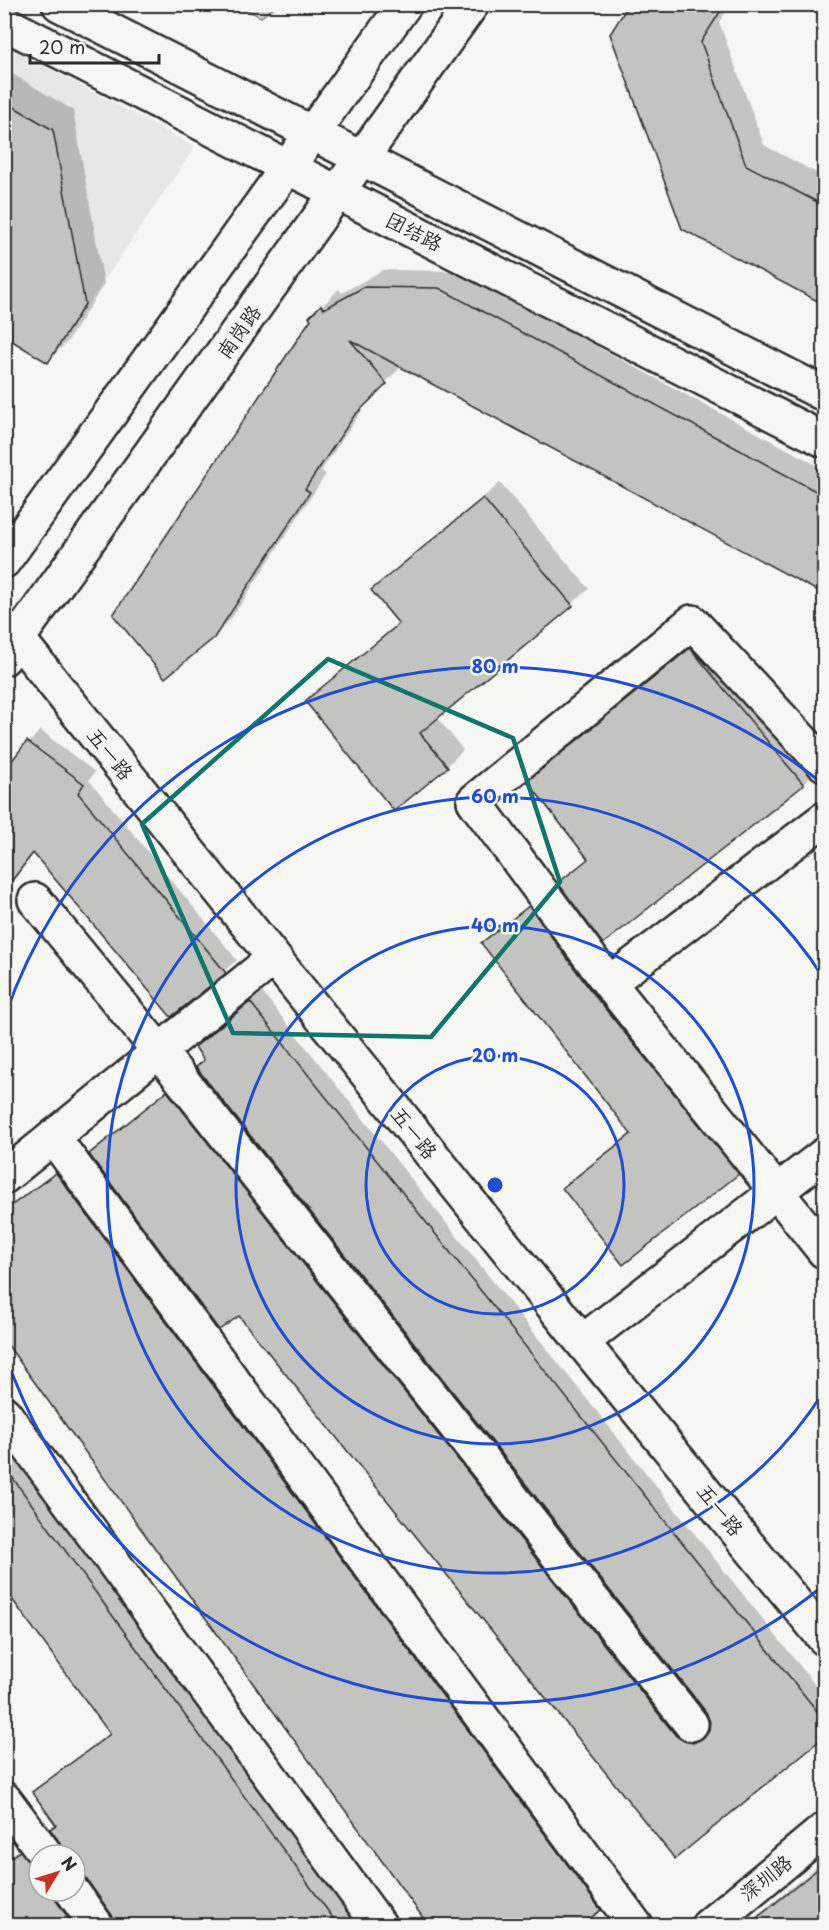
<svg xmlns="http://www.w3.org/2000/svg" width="829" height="1930" viewBox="0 0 829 1930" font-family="'Playpen Sans','LXGW WenKai TC',sans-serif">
	<rect width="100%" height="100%" fill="#f6f6f2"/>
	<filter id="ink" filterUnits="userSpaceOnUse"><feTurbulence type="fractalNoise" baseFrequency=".0167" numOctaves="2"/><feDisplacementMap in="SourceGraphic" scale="12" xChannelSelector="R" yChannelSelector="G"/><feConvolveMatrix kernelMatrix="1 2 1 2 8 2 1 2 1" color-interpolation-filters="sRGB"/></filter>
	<g filter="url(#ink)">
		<path fill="#e7e7e3" d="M 4,44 L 195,147 L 48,363 L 5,336 Z"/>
		<path fill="#d9d9d5" stroke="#828280" stroke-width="1.5" d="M 237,5 L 277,5 L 261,17 Z"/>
		<path fill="#0003" d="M 631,4 L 731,4 L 719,22 L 764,145 L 824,177 L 824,304 Z
			M 4,69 L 73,110 L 104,284 L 67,342 L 48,361 L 4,334 Z
			M 383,270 L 457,271 L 824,469 L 824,594 L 401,367 L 371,397 L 321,471 L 326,474 L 231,619 L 213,637 L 314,318 L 311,317 L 339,289 L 342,293 Z
			M 500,483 L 589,589 L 437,717 L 463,750 L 447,766 L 307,701 L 399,622 L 373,590 Z
			M 707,633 L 820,768 L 803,784 L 603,941 L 560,883 L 589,857 L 529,782 Z
			M 40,730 L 95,772 L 89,780 L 237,960 L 171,1015 L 35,852 L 4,893 L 4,774 Z
			M 541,896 L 749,1162 L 738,1173 L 564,1189 L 632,1133 L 483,944 Z
			M 262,992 L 824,1696 L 824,1734 L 675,1856 L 239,1314 L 91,1154 L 179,1080 L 696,1730 L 710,1730 L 711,1722 L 707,1712 L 197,1047 Z
			M 68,1162 L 611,1897 L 600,1909 L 4,1337 L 4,1210 Z
			M 4,1437 L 359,1926 L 117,1926 L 114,1915 L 81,1873 L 75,1872 L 75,1855 L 66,1855 L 52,1829 L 57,1824 L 34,1792 L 110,1733 L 4,1585 Z
			M 32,1840 L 39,1855 L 39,1891 L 69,1891 L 96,1926 L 4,1926 L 4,1861 Z
			M 824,1861 L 824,1926 L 744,1926 Z"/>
		<path fill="#c3c3c0" stroke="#2b2b2b" stroke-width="1.5" d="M 629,4 L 725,4 L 701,42 L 746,165 L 825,206 L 825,305 L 682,229 L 610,34 Z
			M 4,101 L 53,130 L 85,304 L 48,363 L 4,336 Z
			M 364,287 L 439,288 L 825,496 L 825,595 L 350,340 L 387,384 L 354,416 L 305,489 L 310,492 L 214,638 L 165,678 L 113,615 L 311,319 L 309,317 L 321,305 L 324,309 Z
			M 483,498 L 573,606 L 420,733 L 448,767 L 394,811 L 305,701 L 399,624 L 371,590 Z
			M 690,648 L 804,785 L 603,944 L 558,883 L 588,859 L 527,781 Z
			M 27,741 L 84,784 L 78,793 L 226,973 L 171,1017 L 33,853 L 4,891 L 4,771 Z
			M 529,906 L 594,995 L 739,1174 L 623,1265 L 562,1188 L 631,1134 L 481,943 Z
			M 250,1002 L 825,1721 L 825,1736 L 675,1859 L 239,1316 L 219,1330 L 89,1154 L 167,1091 L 676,1736 L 684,1741 L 693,1743 L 703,1738 L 709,1730 L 710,1722 L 706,1712 L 196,1067 L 204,1060 L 195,1047 Z
			M 56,1173 L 601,1910 L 580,1926 L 429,1926 L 4,1340 L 4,1211 Z
			M 4,1466 L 165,1688 L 339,1926 L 116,1926 L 112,1915 L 87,1880 L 75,1873 L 75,1855 L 64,1855 L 61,1844 L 50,1829 L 56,1825 L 32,1792 L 110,1734 L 4,1588 Z
			M 20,1851 L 39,1872 L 39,1891 L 54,1891 L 57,1902 L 74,1926 L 4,1926 L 4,1862 Z
			M 825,1863 L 825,1926 L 747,1926 Z"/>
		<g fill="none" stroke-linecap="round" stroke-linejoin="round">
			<g stroke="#2b2b2b" stroke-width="38">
				<path id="minor" d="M 4,627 L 19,640 L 582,1342 L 824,1638
					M 824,764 L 692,622 L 474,801 L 609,983 L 824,819
					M 35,900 L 159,1051 L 691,1724
					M 609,983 L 824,1251
					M 53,1137 L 636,1926
					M 4,1177 L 274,958
					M 582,1342 L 824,1155
					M 4,1413 L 380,1926
					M 4,1799 L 46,1855
					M 72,1891 L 97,1926
					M 708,1926 L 824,1830"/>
			</g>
			<g stroke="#2b2b2b" stroke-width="38">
				<path id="secondary" d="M 59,4 L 824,394
					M 4,23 L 824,440
					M 4,561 L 405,4
					M 4,658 L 472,4"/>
			</g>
			<use href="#minor" stroke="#f6f6f2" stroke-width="33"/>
			<use href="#secondary" stroke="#f6f6f2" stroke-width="33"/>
		</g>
	</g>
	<path fill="none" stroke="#0f766e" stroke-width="4.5" stroke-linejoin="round" d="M 328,659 L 513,738 L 560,882 L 431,1037 L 233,1033 L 142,824 Z"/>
	<g fill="none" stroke="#1d4ed8" stroke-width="3">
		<circle cx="495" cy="1185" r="129"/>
		<circle cx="495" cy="1185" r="259"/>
		<path d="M824 1391A388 388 0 1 1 824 979"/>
		<path d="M824 1585A518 518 0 0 1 5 1354M5 1016A518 518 0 0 1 824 785"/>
	</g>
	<g text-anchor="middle" stroke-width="5" stroke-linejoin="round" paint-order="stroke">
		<g font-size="20" fill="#2b2b2b" stroke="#f6f6f2">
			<text transform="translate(414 232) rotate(27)" y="7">团结路</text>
			<text transform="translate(239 332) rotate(-55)" y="7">南岗路</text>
			<text transform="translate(110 754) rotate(51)" y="7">五一路</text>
			<text transform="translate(414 1133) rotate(51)" y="7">五一路</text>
			<text transform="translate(720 1510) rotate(51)" y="7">五一路</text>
			<text transform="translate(766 1878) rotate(-39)" y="7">深圳路</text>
		</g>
	</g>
	<circle cx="495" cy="1185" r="9" fill="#1d4ed8" stroke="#f6f6f2" stroke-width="3"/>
	<g font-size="18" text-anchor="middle" font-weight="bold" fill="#1d4ed8" stroke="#f6f6f2" stroke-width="5" stroke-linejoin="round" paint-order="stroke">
		<text x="495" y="673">80 m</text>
		<text x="495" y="803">60 m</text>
		<text x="495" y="932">40 m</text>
		<text x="495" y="1062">20 m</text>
	</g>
	<rect width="829" height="1930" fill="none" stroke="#f6f6f2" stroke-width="24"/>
	<rect x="12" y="12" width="805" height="1906" fill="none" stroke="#2b2b2b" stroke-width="2" filter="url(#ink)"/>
	<g transform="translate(57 1873) rotate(52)"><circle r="28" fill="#f6f6f2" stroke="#a5a5a2" stroke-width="1.5"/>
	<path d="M0-4.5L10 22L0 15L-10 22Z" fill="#c8321e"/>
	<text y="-9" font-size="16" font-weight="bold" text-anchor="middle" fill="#2b2b2b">N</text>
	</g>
	<path d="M30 54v9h129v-9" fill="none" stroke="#2b2b2b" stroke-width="3"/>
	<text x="39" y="54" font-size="18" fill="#2b2b2b" stroke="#f6f6f2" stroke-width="4.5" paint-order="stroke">20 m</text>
</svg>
